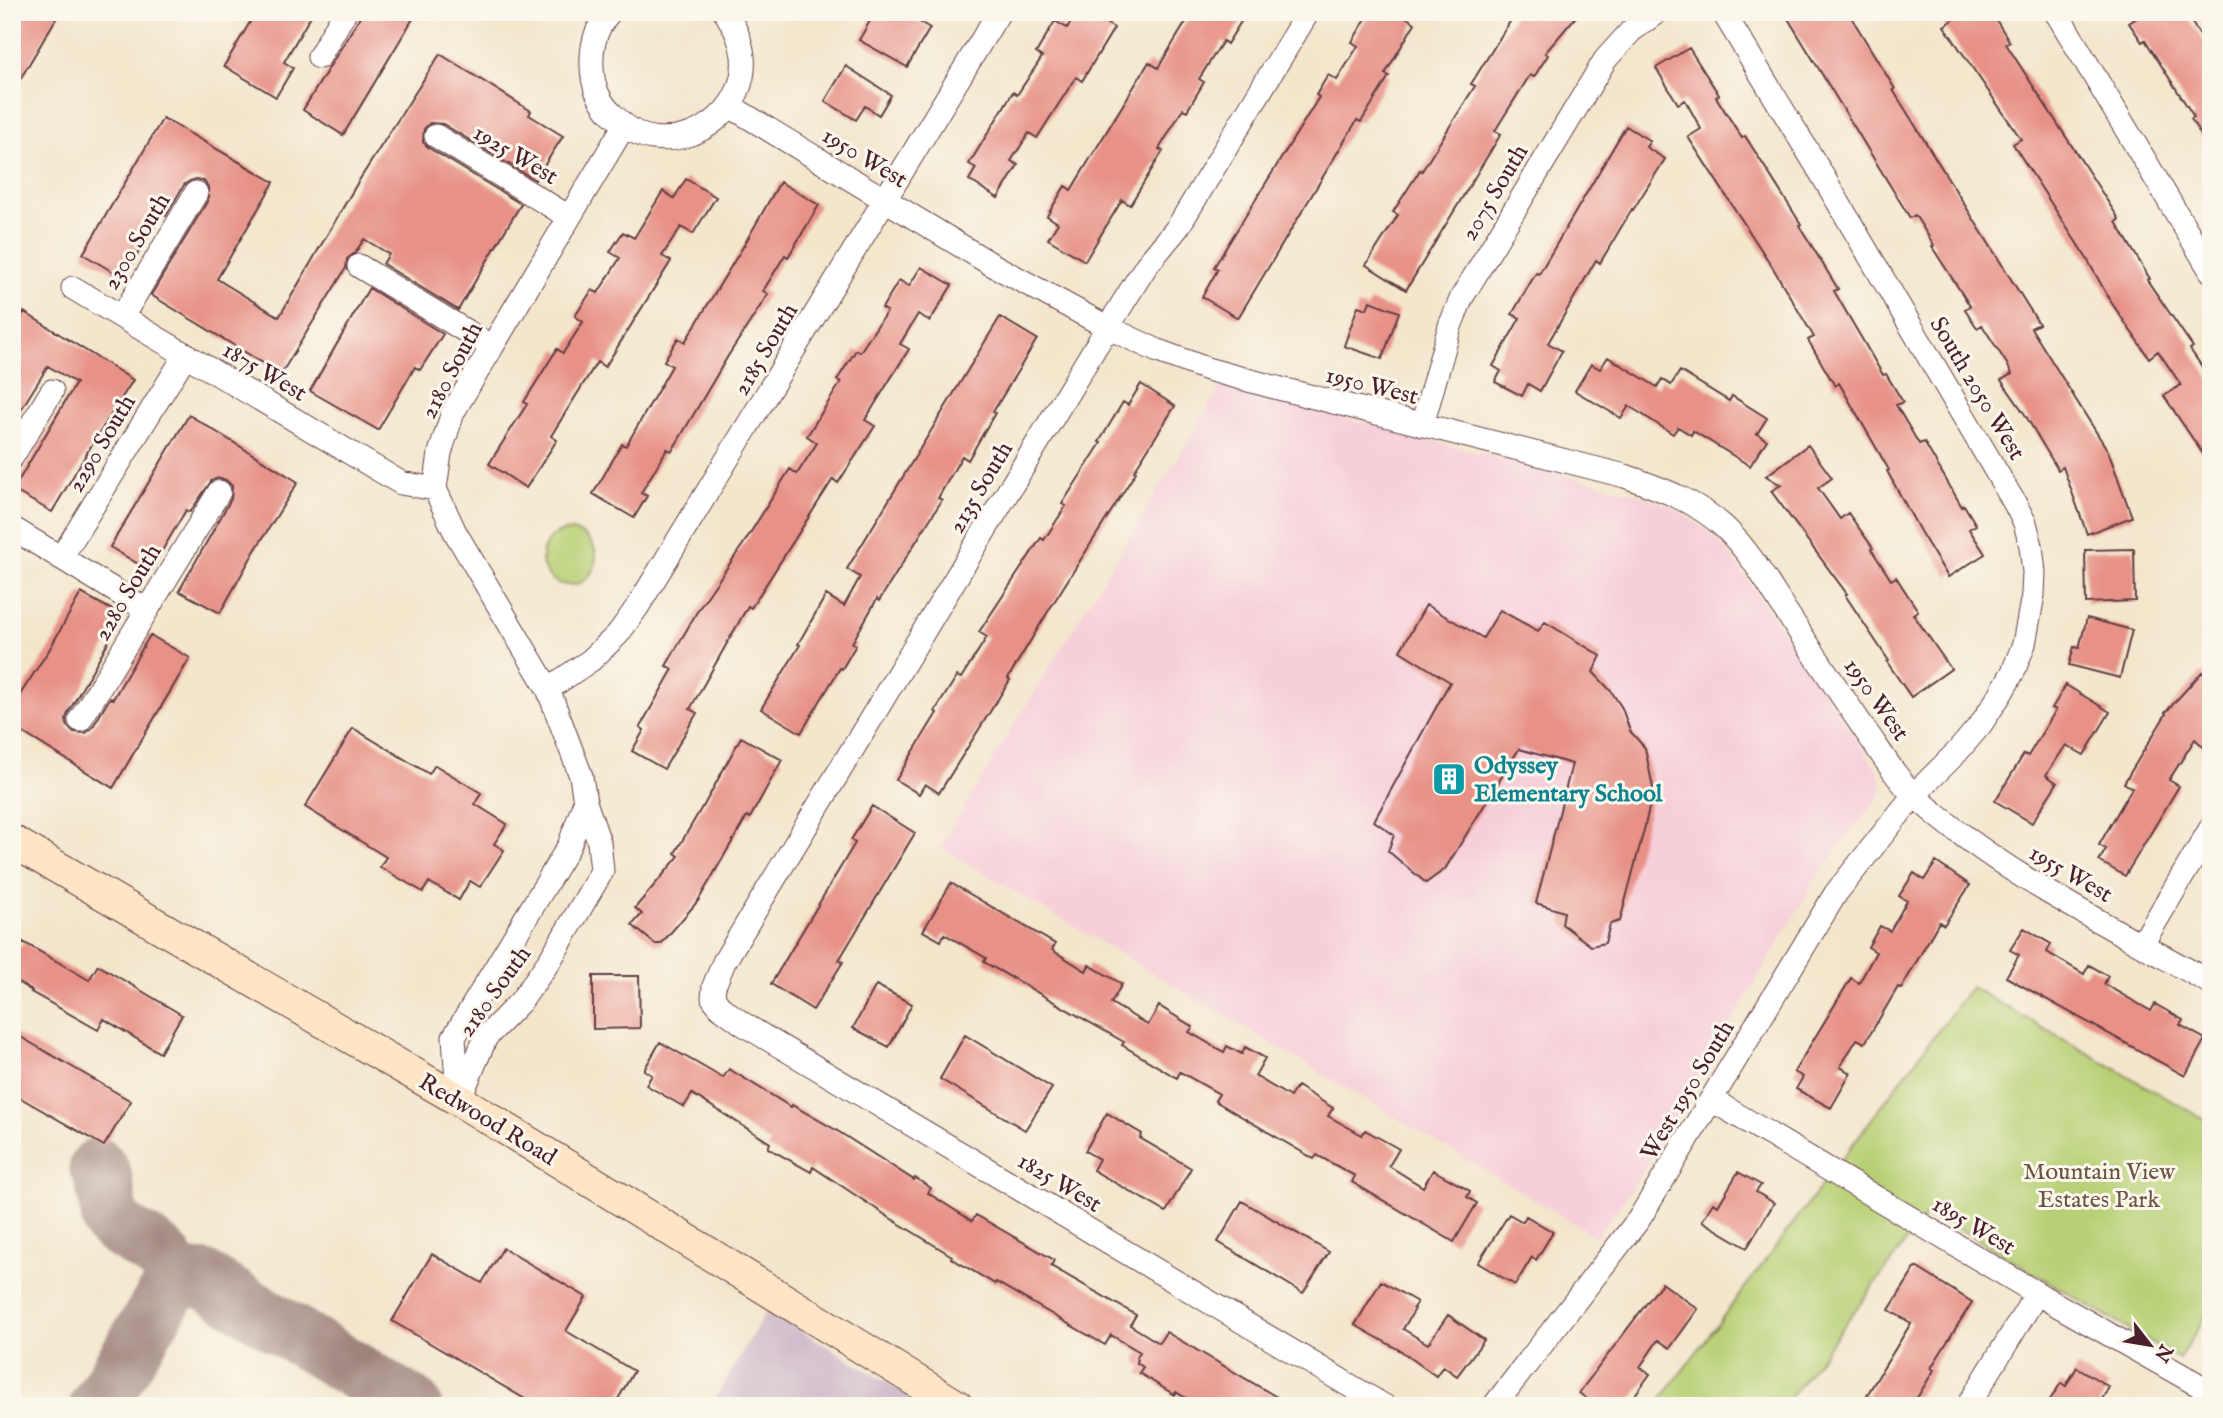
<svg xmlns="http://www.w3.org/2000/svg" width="2223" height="1418" viewBox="0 0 2223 1418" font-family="'IM FELL English',serif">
	<rect width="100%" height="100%" fill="#fbf7ec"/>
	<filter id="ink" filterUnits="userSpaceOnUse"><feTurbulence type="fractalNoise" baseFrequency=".0143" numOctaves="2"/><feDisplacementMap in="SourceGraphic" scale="14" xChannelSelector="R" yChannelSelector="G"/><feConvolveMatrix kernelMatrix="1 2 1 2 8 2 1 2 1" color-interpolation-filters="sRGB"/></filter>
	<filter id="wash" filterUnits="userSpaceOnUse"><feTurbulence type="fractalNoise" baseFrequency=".00686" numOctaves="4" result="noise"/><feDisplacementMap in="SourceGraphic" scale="28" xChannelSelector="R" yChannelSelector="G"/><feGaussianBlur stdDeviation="1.57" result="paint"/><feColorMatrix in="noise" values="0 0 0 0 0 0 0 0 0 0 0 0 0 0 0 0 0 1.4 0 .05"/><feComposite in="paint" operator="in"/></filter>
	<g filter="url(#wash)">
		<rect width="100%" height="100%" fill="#f3e6cc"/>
		<path fill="#f6cfd9" d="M 1221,386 L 1638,494 L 1672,507 L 1711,533 L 1730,554 L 1880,774 L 1882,789 L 1879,797 L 1845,839 L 1818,876 L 1639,1178 L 1597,1237 L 940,847 Z"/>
		<path fill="#d1bdcb" d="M 767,1310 L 926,1406 L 711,1406 Z"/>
		<path fill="#b7d075" stroke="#807850" stroke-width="2" d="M542 558a27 27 0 1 1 54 0a27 27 0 1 1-54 0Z
			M 1971,987 L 2211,1123 L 2211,1307 L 2179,1359 L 1929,1211 L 1784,1406 L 1656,1406 Z"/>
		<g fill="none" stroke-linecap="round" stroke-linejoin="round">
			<path stroke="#9e827c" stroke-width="58" d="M 170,1288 L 184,1280 L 203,1279 L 413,1406
				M 98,1406 L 170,1288 C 179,1249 132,1243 111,1222 L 103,1176 L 98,1167"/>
		</g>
		<g id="blocks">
			<path fill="#e79187" d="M 12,12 L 60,12 L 12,93 Z
				M 256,12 L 313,12 L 284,62 L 293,68 L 276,97 L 224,66 Z
				M 363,12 L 417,12 L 343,135 L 303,110 Z
				M 875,12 L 902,12 L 930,28 L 907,67 L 859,40 Z
				M 1077,12 L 1088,12 L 1114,28 L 1082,81 L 1076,77 L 1037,138 L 1029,133 L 1011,161 L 1018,165 L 998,198 L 969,180 L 976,168 L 969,164 L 1013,92 L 1017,95 L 1042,57 L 1036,53 L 1055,21 L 1067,28 Z
				M 1192,12 L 1247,12 L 1227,44 L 1223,41 L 1199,79 L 1204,82 L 1187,111 L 1183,109 L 1159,149 L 1163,151 L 1130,205 L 1122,200 L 1085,261 L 1048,239 L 1058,223 L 1047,216 L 1065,186 L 1071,190 L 1149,62 L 1158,68 Z
				M 1370,12 L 1397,12 L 1415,23 L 1385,74 L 1389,76 L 1361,122 L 1357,120 L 1238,318 L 1202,297 L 1218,269 L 1214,267 L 1319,97 L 1316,95 L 1328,75 L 1337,80 L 1358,46 L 1352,42 Z
				M 1516,12 L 1580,12 L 1545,53 L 1548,55 L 1534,77 L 1530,75 L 1501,121 L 1495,131 L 1501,134 L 1406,290 L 1366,265 L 1398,215 L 1393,212 L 1420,170 L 1422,171 L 1475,86 L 1471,84 Z
				M 1784,12 L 1848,12 L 1895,89 L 1893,90 L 2039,324 L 2031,328 L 2108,451 L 2132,517 L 2087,534 L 2063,467 L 2058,470 L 2024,413 L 2001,380 L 2012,374 L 2007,364 L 1982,325 L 1977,328 L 1965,309 L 1970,306 L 1932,247 L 1934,245 L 1915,215 L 1910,218 Z
				M 1965,12 L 1991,12 L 2010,42 L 2006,44 L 2119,219 L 2116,222 L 2150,279 L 2147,280 L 2193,347 L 2190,349 L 2211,380 L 2211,466 L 2164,396 L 2181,385 L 2158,351 L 2149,358 L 2111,302 L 2087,259 L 2013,144 L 2021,139 L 1944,26 Z
				M 2146,12 L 2185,12 L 2211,53 L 2211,151 L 2191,119 L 2194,117 L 2145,40 L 2142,42 L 2129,23 Z
				M 1689,48 L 1719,95 L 1716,97 L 1742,138 L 1745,136 L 1801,224 L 1799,225 L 1838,289 L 1834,291 L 1883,375 L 1886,374 L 1903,402 L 1896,405 L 1919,444 L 1924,442 L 1962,507 L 1964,505 L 1976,525 L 1969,529 L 1985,554 L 1948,577 L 1921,533 L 1887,471 L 1889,470 L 1839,383 L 1835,386 L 1808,340 L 1814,337 L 1773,268 L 1688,137 L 1701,129 L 1685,100 L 1678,104 L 1656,68 Z
				M 440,54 L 531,111 L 529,115 L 563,136 L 535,180 L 443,124 L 430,123 L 424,129 L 423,142 L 429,148 L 521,204 L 458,310 L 383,264 L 389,254 L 364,239 L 355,253 L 347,259 L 346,268 L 281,374 L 151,295 L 208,200 L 208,187 L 204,181 L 197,179 L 190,181 L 184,185 L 166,216 L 162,214 L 123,278 L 83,254 L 163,118 L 274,182 L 217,279 L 279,317 L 358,182 Z
				M 846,66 L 891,95 L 879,115 L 865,106 L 856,120 L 825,101 Z
				M 1626,126 L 1650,141 L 1646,147 L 1665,159 L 1633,210 L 1632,209 L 1600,263 L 1596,260 L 1548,343 L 1562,351 L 1540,391 L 1528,384 L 1522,396 L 1495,382 L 1501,371 L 1493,366 L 1520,318 L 1512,314 L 1536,273 L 1539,274 Z
				M 686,179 L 716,197 L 693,234 L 681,227 L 662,256 L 671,261 L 605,367 L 597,362 L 551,436 L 557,440 L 526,488 L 489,464 L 527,404 L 524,402 L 557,349 L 563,353 L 583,322 L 575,316 L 592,290 L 598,293 L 620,258 L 610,252 L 623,232 L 634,238 L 663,191 L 674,198 Z
				M 780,182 L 819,205 L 788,257 L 785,255 L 763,291 L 768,294 L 728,356 L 672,451 L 667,449 L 641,493 L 647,496 L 634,518 L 593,494 L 622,444 L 626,446 L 672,366 L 664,361 L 678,338 L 685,342 L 744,245 Z
				M 921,267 L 952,285 L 930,321 L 918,314 L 900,344 L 909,349 L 865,420 L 875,426 L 838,483 L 833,479 L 751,608 L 748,606 L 690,709 L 697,713 L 664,769 L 632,751 L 644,730 L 640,727 L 673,669 L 666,666 L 698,610 L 744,543 L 790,469 L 797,474 L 817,443 L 807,436 L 841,382 L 837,380 L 856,350 L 860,352 L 887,311 L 882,308 L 899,280 L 909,286 Z
				M 369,288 L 443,334 L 420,370 L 415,367 L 378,430 L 310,391 Z
				M 1370,301 L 1399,312 L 1382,359 L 1344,346 L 1358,306 L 1367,309 Z
				M 24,312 L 133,380 L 88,451 L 52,512 L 13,490 L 76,383 L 48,366 L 12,424 L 12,331 Z
				M 1000,317 L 1037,339 L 993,412 L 995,413 L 968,460 L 962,456 L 938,498 L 942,500 L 879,601 L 877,599 L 852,643 L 856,645 L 842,669 L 840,668 L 801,733 L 761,709 L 800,645 L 798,644 L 826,595 L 844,606 L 860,577 L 847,569 Z
				M 1608,357 L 1657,387 L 1662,379 L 1671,385 L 1680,371 L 1729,401 L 1732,396 L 1767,418 L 1757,434 L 1767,440 L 1750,466 L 1693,431 L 1691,435 L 1678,427 L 1673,434 L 1629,406 L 1621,418 L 1575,391 L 1591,364 L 1600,369 Z
				M 1141,384 L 1175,406 L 1134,471 L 1136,472 L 1049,610 L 1008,678 L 1010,680 L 939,793 L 925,784 L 919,794 L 896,780 L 937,713 L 935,711 L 957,676 L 961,678 L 987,637 L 979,632 L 1041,538 L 1044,540 L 1066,506 L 1062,504 L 1101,443 L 1099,442 L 1123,402 L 1128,405 Z
				M 189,415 L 298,482 L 254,552 L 220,613 L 179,591 L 231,499 L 232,486 L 226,480 L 219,478 L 212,480 L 190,512 L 186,510 L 150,571 L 110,547 Z
				M 1808,445 L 1832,478 L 1818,488 L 1840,519 L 1848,513 L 1873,548 L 1871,549 L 1891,580 L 1896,577 L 1918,611 L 1913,614 L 1951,669 L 1911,697 L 1887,662 L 1889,661 L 1845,595 L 1847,594 L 1771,491 L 1781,485 L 1766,476 Z
				M 2134,549 L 2135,601 L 2086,603 L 2085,550 Z
				M 81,593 L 123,616 L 68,713 L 66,719 L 67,726 L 73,732 L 86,733 L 92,728 L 110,698 L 113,699 L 150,635 L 190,658 L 113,788 L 12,726 L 12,707 L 49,650 Z
				M 1426,605 L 1483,638 L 1500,610 L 1538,631 L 1545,622 L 1601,656 L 1593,672 L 1611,691 L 1622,708 L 1630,731 L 1645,748 L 1653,788 L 1645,826 L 1620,921 L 1610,924 L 1605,943 L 1591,946 L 1562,924 L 1564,912 L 1536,903 L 1572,764 L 1519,749 L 1445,869 L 1426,883 L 1388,851 L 1394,835 L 1374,821 L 1450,682 L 1400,651 Z
				M 2087,618 L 2132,630 L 2120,678 L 2069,665 L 2074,647 L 2079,648 Z
				M 2202,672 L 2211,680 L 2211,754 L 2195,739 L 2169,780 L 2179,786 L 2125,876 L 2099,861 L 2106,849 L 2099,845 L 2132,788 L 2124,783 L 2166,714 L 2165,713 Z
				M 2066,685 L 2110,712 L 2084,755 L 2066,745 L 2046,775 L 2057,783 L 2032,823 L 1995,801 L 2024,754 L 2028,756 L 2056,710 L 2052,708 Z
				M 353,728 L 429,774 L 435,765 L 481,793 L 475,804 L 507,824 L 494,844 L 504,850 L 480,887 L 470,881 L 459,900 L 429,882 L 423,892 L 380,867 L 386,857 L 305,807 Z
				M 741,737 L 782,760 L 750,818 L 747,816 L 698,901 L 661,944 L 655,944 L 632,925 L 642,914 L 635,908 L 679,856 L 675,853 L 702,807 L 703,807 Z
				M 872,806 L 915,833 L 839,960 L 843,962 L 813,1010 L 771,984 L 855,843 L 851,840 Z
				M 1936,862 L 1970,885 L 1944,925 L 1939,922 L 1901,989 L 1898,987 L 1865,1043 L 1857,1039 L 1840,1067 L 1851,1073 L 1831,1108 L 1796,1089 L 1803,1077 L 1794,1072 L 1851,978 L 1859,983 L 1876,952 L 1868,947 L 1880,926 L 1890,931 L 1907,901 L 1899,896 L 1914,873 L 1924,880 Z
				M 951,883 L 1055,944 L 1052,950 L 1086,971 L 1089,965 L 1122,984 L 1111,1003 L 1148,1025 L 1159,1006 L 1193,1027 L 1189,1032 L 1224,1052 L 1227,1046 L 1242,1054 L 1245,1047 L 1265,1058 L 1255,1076 L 1290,1097 L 1297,1086 L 1333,1108 L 1328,1116 L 1362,1135 L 1365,1130 L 1399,1149 L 1389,1166 L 1423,1187 L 1433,1170 L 1470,1191 L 1467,1197 L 1477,1203 L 1454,1242 L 1352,1182 L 1355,1176 L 1317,1155 L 1314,1159 L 1215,1101 L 1219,1094 L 1180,1072 L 1177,1078 L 1122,1045 L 1124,1042 L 984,962 L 986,958 L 944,934 L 941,941 L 923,931 Z
				M 2024,928 L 2051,944 L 2047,952 L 2084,974 L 2089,965 L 2108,976 L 2104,984 L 2151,1011 L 2155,1004 L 2183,1020 L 2180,1025 L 2205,1039 L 2185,1076 L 2006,977 L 2019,955 L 2010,950 Z
				M 12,940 L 21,946 L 23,942 L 89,980 L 98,965 L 182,1015 L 160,1053 L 104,1019 L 98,1030 L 31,992 L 32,991 L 12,979 Z
				M 593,976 L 639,976 L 640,1028 L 593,1029 Z
				M 876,985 L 912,1004 L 889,1047 L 853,1028 Z
				M 12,1032 L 131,1101 L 104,1146 L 12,1093 Z
				M 965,1035 L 1052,1088 L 1025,1130 L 940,1079 Z
				M 660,1042 L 723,1078 L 729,1069 L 791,1107 L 792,1105 L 836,1130 L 914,1180 L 915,1178 L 931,1188 L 928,1193 L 972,1221 L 976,1215 L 1054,1260 L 1051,1266 L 1136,1315 L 1130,1325 L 1159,1343 L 1166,1332 L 1292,1406 L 1199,1406 L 1176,1392 L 1175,1395 L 1139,1373 L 1143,1367 L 1137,1363 L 1137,1357 L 1140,1352 L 1111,1335 L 1105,1345 L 996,1282 L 995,1284 L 951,1258 L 952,1256 L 890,1218 L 813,1167 L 811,1172 L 768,1148 L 770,1143 L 692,1094 L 684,1107 L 646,1085 L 652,1075 L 644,1070 Z
				M 1107,1113 L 1142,1134 L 1140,1138 L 1191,1168 L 1166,1212 L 1093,1170 L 1099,1159 L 1085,1151 Z
				M 1738,1172 L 1761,1185 L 1756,1192 L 1774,1203 L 1747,1248 L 1702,1221 L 1713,1203 L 1718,1206 Z
				M 1242,1201 L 1329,1252 L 1303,1293 L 1218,1242 Z
				M 1509,1214 L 1523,1222 L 1526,1216 L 1553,1232 L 1536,1260 L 1532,1257 L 1515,1285 L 1478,1263 Z
				M 503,1248 L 586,1297 L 566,1331 L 634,1371 L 614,1406 L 537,1406 L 392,1321 L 432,1254 L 482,1283 Z
				M 1916,1267 L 1972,1302 L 1931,1368 L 1934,1370 L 1912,1406 L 1885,1406 L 1867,1395 L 1911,1323 L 1889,1310 Z
				M 1381,1281 L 1417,1302 L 1413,1308 L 1415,1309 L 1403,1329 L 1428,1344 L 1448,1315 L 1484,1340 L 1457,1376 L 1443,1366 L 1436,1376 L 1401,1351 L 1355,1325 Z
				M 1662,1283 L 1698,1309 L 1670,1348 L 1658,1340 L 1640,1367 L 1650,1374 L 1627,1406 L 1597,1406 L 1579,1393 Z
				M 2077,1367 L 2109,1387 L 2098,1406 L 2046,1406 L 2061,1383 L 2066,1386 Z"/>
		</g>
	</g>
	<g filter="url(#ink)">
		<use href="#blocks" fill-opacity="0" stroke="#633d43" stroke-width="2"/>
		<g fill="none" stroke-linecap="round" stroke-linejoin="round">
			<g stroke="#633d43" stroke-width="25">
				<path id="minor" d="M 610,12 C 596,27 591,46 592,66 C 592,84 599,102 612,114 C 623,125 637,136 653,138 C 700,145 748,106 743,56 C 741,39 734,26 725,12
					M 1308,12 L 1178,227 L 1146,266 L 1093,351 L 724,962 L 714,986 L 713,998 L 720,1007 L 743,1024 L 1384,1406
					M 2056,12 L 2211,271
					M 319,57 L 345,12
					M 730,106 L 991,264 L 1107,327 L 1158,351 L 1207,369 L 1270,386 L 1625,476 C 1659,488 1696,501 1723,526 C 1748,549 1765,579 1783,607 C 1810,648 1837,689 1865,730 C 1881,752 1896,779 1916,797 C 2002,875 2110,926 2211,983
					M 436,136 L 569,217
					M 359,266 L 492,347
					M 73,288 L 401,483 L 435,489
					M 122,317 L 196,193
					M 1422,425 L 1450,326 L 1462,297 L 1605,60 L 1631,31 L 1657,12
					M 12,457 L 52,391
					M 12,528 L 147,610
					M 61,558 L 186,354
					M 548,689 L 591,660 L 618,634 L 638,606 L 999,12
					M 80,720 L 219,492
					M 2142,944 L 2211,828
					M 458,1097 L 454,1037 L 569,846 L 585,802
					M 459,1100 L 486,1037 L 521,1001 L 550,960 L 602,871 L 599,842 L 585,802 L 581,776 L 548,689 L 455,532 L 435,489 L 440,453 L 453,412 L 624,126
					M 1712,1100 L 2043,1297 L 2211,1392
					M 1494,1406 L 1639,1219 L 1836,893 L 1914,795 L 1958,751 L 1981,724 L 2000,695 L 2013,672 L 2024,644 L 2033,595 L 2034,572 L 2031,546 L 2025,523 L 2014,502 L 1818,168 L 1723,12
					M 1968,1406 L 2037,1293"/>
			</g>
			<g stroke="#633d43" stroke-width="34">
				<path id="secondary" d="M 12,841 L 459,1100 L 957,1406"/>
			</g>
			<use href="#minor" stroke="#fff" stroke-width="23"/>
			<use href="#secondary" stroke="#fde5c5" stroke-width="32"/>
		</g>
	</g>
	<defs>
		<g id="building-square" transform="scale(1.75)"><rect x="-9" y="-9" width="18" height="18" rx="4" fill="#0f9aa8" stroke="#fbf7ec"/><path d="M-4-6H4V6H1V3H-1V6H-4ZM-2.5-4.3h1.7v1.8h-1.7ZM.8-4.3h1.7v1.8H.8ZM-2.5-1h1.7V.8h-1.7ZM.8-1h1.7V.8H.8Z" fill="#fff"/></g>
	</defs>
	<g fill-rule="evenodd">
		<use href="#building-square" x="1449" y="779"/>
	</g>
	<g text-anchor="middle" stroke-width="6" stroke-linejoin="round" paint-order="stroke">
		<g font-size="24" fill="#4a1f2b" stroke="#fbf7ec">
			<text transform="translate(516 154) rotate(31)" y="8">1925 West</text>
			<text transform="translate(865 157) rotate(31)" y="8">1950 West</text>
			<text transform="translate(1494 192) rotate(-59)" y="8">2075 South</text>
			<text transform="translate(136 241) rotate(-59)" y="8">2300 South</text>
			<text transform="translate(765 349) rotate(-59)" y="8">2185 South</text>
			<text transform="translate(451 370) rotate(-62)" y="8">2180 South</text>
			<text transform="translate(265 371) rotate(31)" y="8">1875 West</text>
			<text transform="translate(1372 385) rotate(14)" y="8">1950 West</text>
			<text transform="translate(1978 388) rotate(59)" y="8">South 2050 West</text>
			<text transform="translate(101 443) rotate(-59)" y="8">2290 South</text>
			<text transform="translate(980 487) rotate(-59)" y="8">2135 South</text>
			<text transform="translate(127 592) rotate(-59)" y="8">2280 South</text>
			<text transform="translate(1877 699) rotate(55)" y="8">1950 West</text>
			<text transform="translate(2071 873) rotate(30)" y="8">1955 West</text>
			<text transform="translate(494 991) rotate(-54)" y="8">2180 South</text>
			<text transform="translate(1687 1090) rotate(-59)" y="8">West 1950 South</text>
			<text transform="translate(488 1119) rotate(31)" y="8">Redwood Road</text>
			<text transform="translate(1060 1182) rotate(31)" y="8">1825 West</text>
			<text transform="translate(1974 1225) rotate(31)" y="8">1895 West</text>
		</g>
		<g font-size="24" font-weight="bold" fill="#0d838f" stroke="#fbf7ec" text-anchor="start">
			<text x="1474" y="773">Odyssey<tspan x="1474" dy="28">Elementary School</tspan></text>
		</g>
		<g font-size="24" fill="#6b5441" stroke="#fbf7ec">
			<text x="2099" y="1179">Mountain View<tspan x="2099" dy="28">Estates Park</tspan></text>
		</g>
	</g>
	<rect width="2223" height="1418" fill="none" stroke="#fbf7ec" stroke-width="42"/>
	<g transform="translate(2150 1345) rotate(121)" stroke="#fbf7ec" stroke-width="5" paint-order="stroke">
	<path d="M0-5L12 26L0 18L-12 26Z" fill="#4a1f2b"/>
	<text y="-10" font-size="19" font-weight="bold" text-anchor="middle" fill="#4a1f2b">N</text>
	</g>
</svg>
